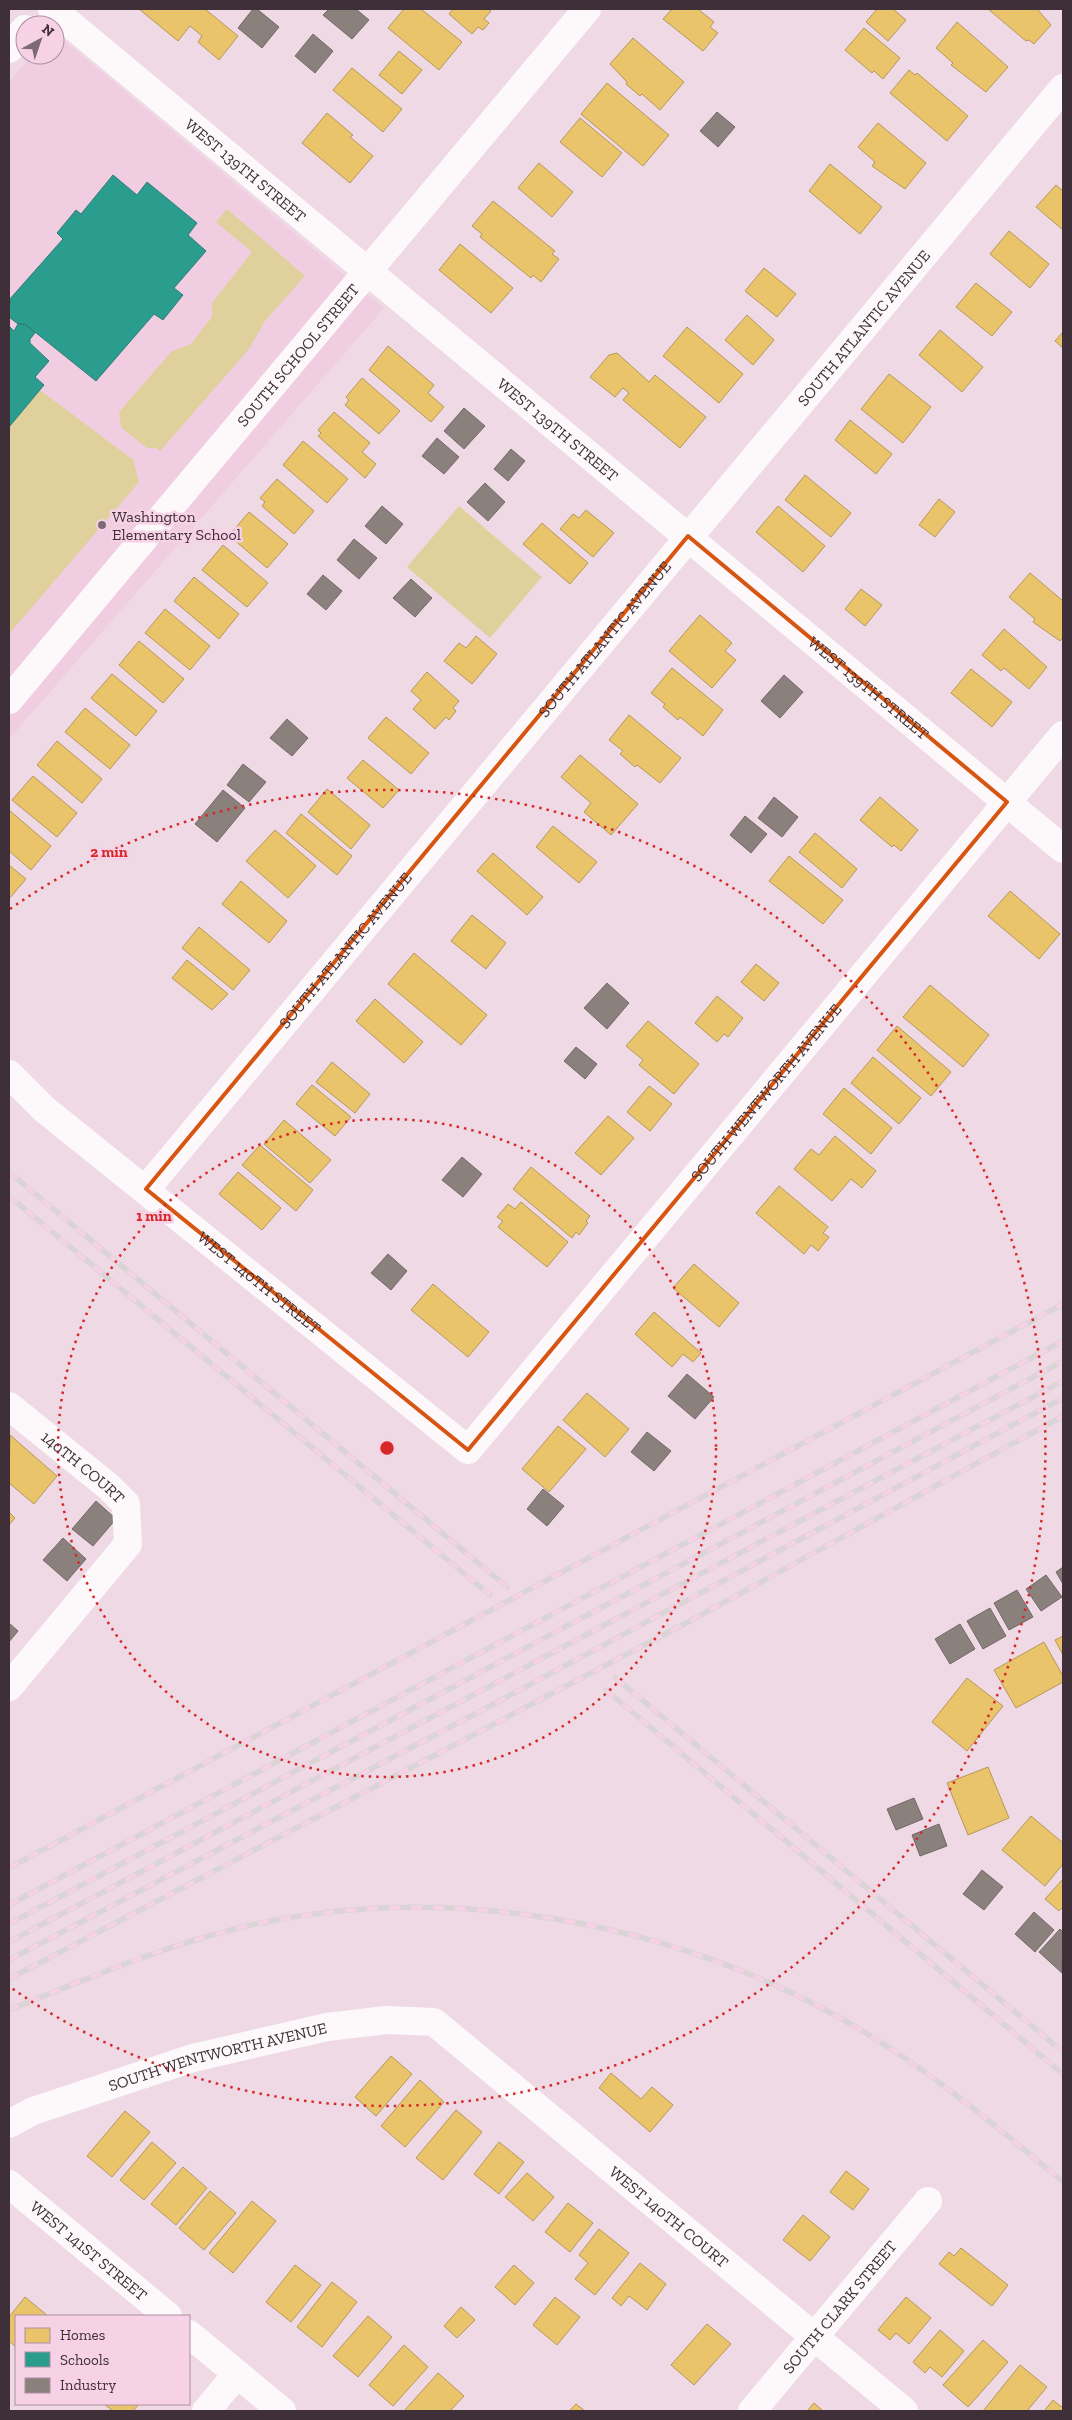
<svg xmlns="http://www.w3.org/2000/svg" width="1072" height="2420" viewBox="0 0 1072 2420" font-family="'Zilla Slab',serif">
	<rect width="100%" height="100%" fill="#efd9e5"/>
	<path fill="#f0cde1" d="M 55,33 L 384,308 L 9,739 L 9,82 L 32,55 L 55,55 Z"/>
	<path fill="#e0d09c" d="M 227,209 L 305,276 L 265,321 L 249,349 L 160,451 L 156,448 L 147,448 L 121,427 L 119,412 L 171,352 L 191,344 L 212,317 L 212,303 L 252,252 L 216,222 Z
		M 40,390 L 133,460 L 139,482 L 9,634 L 9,427 Z
		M 459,506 L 542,577 L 490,638 L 407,567 Z"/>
	<path fill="#e9c46a" stroke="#b6975b" d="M 139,9 L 205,9 L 238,36 L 219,60 L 198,42 L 202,36 L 190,26 L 178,41 Z
		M 404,9 L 421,9 L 462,42 L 439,70 L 388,28 Z
		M 453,9 L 488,9 L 491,11 L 484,19 L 489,23 L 483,30 L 478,27 L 472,34 L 449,14 Z
		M 672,9 L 698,9 L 714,22 L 710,27 L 718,33 L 703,51 L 663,19 Z
		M 877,9 L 893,9 L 906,20 L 888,41 L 866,22 Z
		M 988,9 L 1037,9 L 1051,25 L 1034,44 L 1029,40 L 1026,41 Z
		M 957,22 L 1008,67 L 986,92 L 951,65 L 953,63 L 936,48 Z
		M 864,28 L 900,58 L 883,79 L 874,71 L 872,73 L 845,50 Z
		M 633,38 L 684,82 L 660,110 L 642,94 L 640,96 L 626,84 L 627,82 L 610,64 Z
		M 399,51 L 422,70 L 402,94 L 379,75 Z
		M 352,68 L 402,109 L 383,132 L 333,90 Z
		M 909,70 L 915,75 L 917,73 L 968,116 L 947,141 L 890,93 Z
		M 607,83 L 669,135 L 643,166 L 581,114 Z
		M 327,113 L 353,135 L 350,137 L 373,156 L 350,183 L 302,143 Z
		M 580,118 L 622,153 L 602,177 L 560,142 Z
		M 878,123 L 926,163 L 905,189 L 872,166 L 875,162 L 858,147 Z
		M 539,163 L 573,192 L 552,217 L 518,188 Z
		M 830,164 L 882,207 L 860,234 L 809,191 Z
		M 1056,185 L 1063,191 L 1063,230 L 1036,207 Z
		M 493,201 L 555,251 L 552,254 L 559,259 L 541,282 L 533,275 L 531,278 L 480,237 L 482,234 L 472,226 Z
		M 1009,231 L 1049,264 L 1030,288 L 990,254 Z
		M 460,244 L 513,288 L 491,313 L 439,270 Z
		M 764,268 L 796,294 L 777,317 L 745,291 Z
		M 976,283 L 1012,312 L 992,336 L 956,307 Z
		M 747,315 L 774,340 L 753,365 L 725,340 Z
		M 687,327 L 743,374 L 719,403 L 663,356 Z
		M 940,330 L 983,367 L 962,392 L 919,355 Z
		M 1063,332 L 1063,348 L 1055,341 Z
		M 388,346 L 434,385 L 428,393 L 444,407 L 431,422 L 369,370 Z
		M 617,353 L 649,382 L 655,375 L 706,417 L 680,448 L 623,400 L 629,393 L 623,388 L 615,397 L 590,377 L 609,355 Z
		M 889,374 L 931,407 L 903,443 L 861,409 Z
		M 362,378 L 400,411 L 379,434 L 345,405 L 349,400 L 346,397 Z
		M 334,412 L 370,443 L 362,452 L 376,464 L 365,478 L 318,436 L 321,433 L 318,430 Z
		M 850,420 L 892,454 L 876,474 L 835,440 Z
		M 303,441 L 348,479 L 327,503 L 283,465 Z
		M 805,475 L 851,513 L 831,537 L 785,500 Z
		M 277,479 L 314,511 L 294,534 L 262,506 L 265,502 L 260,498 Z
		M 939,499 L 955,512 L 935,537 L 919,525 Z
		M 778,506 L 825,546 L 803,572 L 756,532 Z
		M 586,510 L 614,533 L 593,557 L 560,529 L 573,514 L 579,518 Z
		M 249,512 L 288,544 L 267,568 L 233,539 L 236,535 L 232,532 Z
		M 542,523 L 588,563 L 570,584 L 523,544 Z
		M 223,545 L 268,583 L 247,607 L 202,570 Z
		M 1030,573 L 1063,601 L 1063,637 L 1060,641 L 1033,622 L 1035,619 L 1009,597 Z
		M 194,577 L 239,614 L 219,639 L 174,601 Z
		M 861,589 L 882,605 L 865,626 L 845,609 Z
		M 165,609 L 210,646 L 190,670 L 145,633 Z
		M 700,615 L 732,643 L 725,651 L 736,660 L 712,688 L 669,651 Z
		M 1004,629 L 1047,667 L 1029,689 L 1004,668 L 1001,671 L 982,655 Z
		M 476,636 L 497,654 L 472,684 L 444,661 L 459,643 L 466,648 Z
		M 139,641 L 184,679 L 163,703 L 119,665 Z
		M 672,668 L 723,710 L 703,736 L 680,717 L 678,720 L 663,707 L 665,704 L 651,693 Z
		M 971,669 L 1012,702 L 992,727 L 951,693 Z
		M 427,672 L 459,701 L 453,708 L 456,711 L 449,720 L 446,717 L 435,729 L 413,709 L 421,700 L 411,691 Z
		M 112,674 L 157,711 L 136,736 L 91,698 Z
		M 85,708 L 130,745 L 110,769 L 65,732 Z
		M 629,715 L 681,758 L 660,783 L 637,765 L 635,767 L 620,754 L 623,751 L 609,740 Z
		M 386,717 L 429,753 L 411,774 L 368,738 Z
		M 57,741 L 102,779 L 82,803 L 37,765 Z
		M 580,755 L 638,804 L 611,835 L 584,812 L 591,803 L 561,777 Z
		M 363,760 L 399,790 L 383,808 L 347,778 Z
		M 33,776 L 77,813 L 57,837 L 12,800 Z
		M 327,789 L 370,825 L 351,849 L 308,812 Z
		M 880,797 L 918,830 L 901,851 L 894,845 L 892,847 L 860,820 Z
		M 9,810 L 51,846 L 31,870 L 9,851 Z
		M 301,814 L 352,856 L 337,875 L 286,833 Z
		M 553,826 L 597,862 L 579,883 L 536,847 Z
		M 275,830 L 316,866 L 288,898 L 246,861 Z
		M 815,833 L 857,869 L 842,888 L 799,852 Z
		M 493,853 L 543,897 L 527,915 L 477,871 Z
		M 789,856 L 843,900 L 823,924 L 769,881 Z
		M 9,865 L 26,879 L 9,899 Z
		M 241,881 L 287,921 L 269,943 L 222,904 Z
		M 1010,891 L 1060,934 L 1039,959 L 988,916 Z
		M 472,915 L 506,943 L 486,969 L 451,941 Z
		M 199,927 L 250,970 L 233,990 L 182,948 Z
		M 414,953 L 487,1015 L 461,1045 L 388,984 Z
		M 187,960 L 228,994 L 212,1010 L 172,978 Z
		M 756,964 L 779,983 L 764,1001 L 741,982 Z
		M 930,985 L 989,1035 L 963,1067 L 903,1017 Z
		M 717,996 L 743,1018 L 728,1037 L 724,1034 L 717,1042 L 695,1023 Z
		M 375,999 L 423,1042 L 404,1063 L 356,1021 Z
		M 648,1021 L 699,1064 L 674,1094 L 639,1065 L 643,1060 L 626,1046 Z
		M 897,1026 L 951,1072 L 931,1096 L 877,1050 Z
		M 873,1057 L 921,1098 L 899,1124 L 851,1083 Z
		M 332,1062 L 370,1094 L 355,1113 L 316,1082 Z
		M 312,1085 L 351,1117 L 335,1136 L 296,1104 Z
		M 649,1086 L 672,1104 L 650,1131 L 627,1112 Z
		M 844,1088 L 892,1128 L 871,1154 L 823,1114 Z
		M 608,1116 L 634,1138 L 601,1175 L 575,1153 Z
		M 284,1120 L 331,1160 L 310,1183 L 264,1144 Z
		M 835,1136 L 876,1171 L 862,1188 L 851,1179 L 832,1201 L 794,1169 L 811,1149 L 819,1155 Z
		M 260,1145 L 313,1190 L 296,1211 L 242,1165 Z
		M 531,1167 L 590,1216 L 586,1221 L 588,1223 L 579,1235 L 576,1232 L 572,1238 L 513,1189 Z
		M 238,1172 L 281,1208 L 262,1230 L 219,1194 Z
		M 779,1186 L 828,1227 L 823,1233 L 829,1237 L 818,1251 L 811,1245 L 804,1254 L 756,1213 Z
		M 521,1202 L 568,1242 L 547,1267 L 498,1227 L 503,1221 L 497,1217 L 508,1204 L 515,1209 Z
		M 694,1264 L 739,1303 L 719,1327 L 673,1288 Z
		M 433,1284 L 489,1332 L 468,1357 L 411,1310 Z
		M 654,1312 L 701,1353 L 693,1362 L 683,1354 L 672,1367 L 635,1334 Z
		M 587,1393 L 629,1429 L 605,1457 L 563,1420 Z
		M 558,1426 L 586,1449 L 549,1492 L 522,1469 Z
		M 10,1435 L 57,1476 L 34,1504 L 9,1483 Z
		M 9,1512 L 15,1518 L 9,1525 Z
		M 1063,1636 L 1063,1655 L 1055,1640 Z
		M 1044,1642 L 1063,1676 L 1063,1682 L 1016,1708 L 994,1670 Z
		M 967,1678 L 1003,1706 L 967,1751 L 932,1722 Z
		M 988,1767 L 1009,1818 L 968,1835 L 947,1783 Z
		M 1031,1816 L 1063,1843 L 1063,1864 L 1045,1886 L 1002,1850 Z
		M 1063,1879 L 1063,1907 L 1059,1911 L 1045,1899 Z
		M 391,2056 L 412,2074 L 376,2116 L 355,2097 Z
		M 611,2073 L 641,2099 L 652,2087 L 673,2105 L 650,2132 L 599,2088 Z
		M 420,2080 L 444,2102 L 405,2147 L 381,2126 Z
		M 456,2110 L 482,2132 L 443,2180 L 416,2158 Z
		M 125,2111 L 150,2132 L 112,2177 L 87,2156 Z
		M 152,2142 L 176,2163 L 144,2200 L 120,2180 Z
		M 499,2142 L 524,2162 L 499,2194 L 474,2174 Z
		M 183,2167 L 207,2188 L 176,2225 L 151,2204 Z
		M 846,2171 L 869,2189 L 853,2210 L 830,2192 Z
		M 527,2173 L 554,2197 L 533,2221 L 505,2197 Z
		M 210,2191 L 236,2213 L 204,2250 L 179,2228 Z
		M 252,2201 L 276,2221 L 233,2273 L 209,2253 Z
		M 568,2203 L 593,2223 L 570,2252 L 545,2232 Z
		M 803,2215 L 830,2237 L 810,2261 L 783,2240 Z
		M 599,2229 L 629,2253 L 595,2295 L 575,2279 L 588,2263 L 579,2255 Z
		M 961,2248 L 1008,2285 L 992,2306 L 939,2264 L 949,2252 L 954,2256 Z
		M 640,2263 L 666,2284 L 647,2310 L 629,2296 L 621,2306 L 612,2298 Z
		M 295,2265 L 321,2285 L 291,2322 L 266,2302 Z
		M 514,2265 L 534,2283 L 515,2305 L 495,2287 Z
		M 332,2282 L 357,2302 L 322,2347 L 297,2327 Z
		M 25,2297 L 48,2316 L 16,2316 L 16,2347 L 9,2341 L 9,2317 Z
		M 555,2297 L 580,2317 L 557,2345 L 533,2325 Z
		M 906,2297 L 931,2318 L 909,2344 L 896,2333 L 890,2340 L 878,2330 Z
		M 461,2307 L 475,2320 L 457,2338 L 444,2326 Z
		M 368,2316 L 392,2337 L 358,2377 L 333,2356 Z
		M 707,2324 L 731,2344 L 694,2385 L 671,2365 Z
		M 940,2330 L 964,2351 L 942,2377 L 930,2367 L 925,2373 L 913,2362 Z
		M 983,2340 L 1008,2362 L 968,2407 L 943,2385 Z
		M 404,2345 L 428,2367 L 393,2406 L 369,2385 Z
		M 1020,2365 L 1047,2387 L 1027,2411 L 983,2411 Z
		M 438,2373 L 464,2396 L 450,2411 L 404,2411 Z
		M 1053,2400 L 1063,2408 L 1063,2411 L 1044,2411 Z
		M 814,2403 L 823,2411 L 807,2411 Z
		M 104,2404 L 139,2404 L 133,2411 L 113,2411 Z
		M 576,2404 L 585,2411 L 569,2411 Z"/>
	<path fill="#2a9d8f" stroke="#307c75" d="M 113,175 L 137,195 L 147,182 L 197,223 L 188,235 L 206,251 L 174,288 L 183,295 L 163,320 L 154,314 L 96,381 L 25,324 L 18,324 L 9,317 L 9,304 L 11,302 L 9,300 L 63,239 L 57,233 L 76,210 L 81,214 Z
		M 18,324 L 25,324 L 35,333 L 30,339 L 30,343 L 49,361 L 35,377 L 44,385 L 9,427 L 9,326 L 14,331 Z"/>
	<path fill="#8a817c" stroke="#736868" d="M 253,9 L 257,9 L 279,27 L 262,48 L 238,28 Z
		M 329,9 L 356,9 L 369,20 L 352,39 L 323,15 Z
		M 313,34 L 333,51 L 315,73 L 295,56 Z
		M 717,112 L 735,127 L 718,147 L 700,131 Z
		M 464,408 L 485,426 L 464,449 L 444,431 Z
		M 437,438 L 459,457 L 444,474 L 422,456 Z
		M 511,449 L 525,461 L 508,481 L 494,469 Z
		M 485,483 L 505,502 L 488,521 L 467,502 Z
		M 382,506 L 403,524 L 386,544 L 365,526 Z
		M 354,539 L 377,558 L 359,579 L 337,560 Z
		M 323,575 L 342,591 L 326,610 L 307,594 Z
		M 411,579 L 432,598 L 415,617 L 393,598 Z
		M 784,675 L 803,692 L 780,718 L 761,701 Z
		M 287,719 L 308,738 L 292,756 L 270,738 Z
		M 243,764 L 266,782 L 249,802 L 227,785 Z
		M 223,790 L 245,808 L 217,842 L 195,824 Z
		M 774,797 L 798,817 L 782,837 L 758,818 Z
		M 745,816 L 767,834 L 751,853 L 730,835 Z
		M 607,983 L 629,1003 L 607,1029 L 584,1008 Z
		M 576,1047 L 597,1064 L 585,1079 L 564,1061 Z
		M 462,1157 L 482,1174 L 463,1197 L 442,1180 Z
		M 388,1254 L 407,1271 L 391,1290 L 371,1273 Z
		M 687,1374 L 714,1397 L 695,1419 L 668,1396 Z
		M 647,1432 L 671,1451 L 654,1471 L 631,1452 Z
		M 543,1489 L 564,1506 L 547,1526 L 527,1509 Z
		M 96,1501 L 116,1519 L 93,1546 L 72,1529 Z
		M 63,1538 L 86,1559 L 67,1581 L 43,1560 Z
		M 1063,1567 L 1063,1584 L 1056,1572 Z
		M 1046,1575 L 1062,1597 L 1041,1611 L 1026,1589 Z
		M 1017,1590 L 1033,1617 L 1009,1630 L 994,1603 Z
		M 990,1608 L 1006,1636 L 983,1649 L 967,1621 Z
		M 9,1623 L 18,1631 L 9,1642 Z
		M 960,1624 L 975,1649 L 950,1664 L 935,1639 Z
		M 914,1798 L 923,1819 L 896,1830 L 887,1809 Z
		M 939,1824 L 947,1846 L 920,1856 L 912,1835 Z
		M 982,1870 L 1003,1887 L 984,1910 L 963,1894 Z
		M 1034,1912 L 1054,1930 L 1035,1952 L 1015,1934 Z
		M 1060,1929 L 1063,1932 L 1062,1973 L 1039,1952 Z"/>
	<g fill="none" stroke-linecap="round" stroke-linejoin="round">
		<g stroke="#fdf9fb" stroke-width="28">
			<path id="s1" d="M 52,9 L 1063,849"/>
			<path d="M 9,49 L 25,29"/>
			<path id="s2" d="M 9,700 L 587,9"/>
			<path id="s3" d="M 9,1074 L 44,1109 L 468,1450 L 1063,735"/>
			<path id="s4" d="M 146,1189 L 1063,88"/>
			<path id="s5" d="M 9,1406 L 109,1487 L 126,1504 L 128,1544 L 9,1687"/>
			<path id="s6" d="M 9,2124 L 33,2111 L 193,2058 L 327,2027 L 386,2020 L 434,2022 L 904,2411"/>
			<path id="s7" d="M 9,2184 L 168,2316"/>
			<path d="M 189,2334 L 282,2411"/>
			<path d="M 206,2411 L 237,2374"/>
			<path id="s8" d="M 752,2411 L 928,2201"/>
		</g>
		<g stroke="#dad4d7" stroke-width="5.5">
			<path id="rail" d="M 9,1172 L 507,1587
				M 9,1196 L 490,1595
				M 616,1678 L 1063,2052
				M 606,1690 L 1063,2074
				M 9,1868 L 1063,1304
				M 9,1905 L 1063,1341
				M 9,1924 L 1063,1361
				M 9,1942 L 1063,1381
				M 9,1960 L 492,1705 L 1063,1398
				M 9,1979 L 690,1621 L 1063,1416
				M 9,2010 C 86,1979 165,1945 247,1926 C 445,1881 665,1920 842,2019 C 922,2064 993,2123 1063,2182"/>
		</g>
		<use href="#rail" stroke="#f7d1e6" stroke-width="4" stroke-dasharray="11" stroke-linecap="butt"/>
	</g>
	<path fill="none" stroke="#d75510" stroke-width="4" stroke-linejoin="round" d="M 688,536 L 1007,802 L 468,1450 L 146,1189 Z"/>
	<g fill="none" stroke="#d62828" stroke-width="2.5" stroke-dasharray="2.5 5">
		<circle cx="387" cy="1448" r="329"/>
		<path d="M10 909A658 658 0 1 1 10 1987"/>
	</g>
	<circle fill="#7c6a75" stroke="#f7d1e6" stroke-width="2" cx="102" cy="525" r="5"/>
	<g text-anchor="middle" stroke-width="5" stroke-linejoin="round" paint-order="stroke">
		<g font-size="16" fill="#3e2f38" stroke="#f7d1e6">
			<text dy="6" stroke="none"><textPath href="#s1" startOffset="252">WEST 139TH STREET</textPath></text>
			<text dy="6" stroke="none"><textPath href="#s4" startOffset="1121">SOUTH ATLANTIC AVENUE</textPath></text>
			<text dy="6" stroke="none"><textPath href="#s2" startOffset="450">SOUTH SCHOOL STREET</textPath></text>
			<text dy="6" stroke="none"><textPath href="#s1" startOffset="658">WEST 139TH STREET</textPath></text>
			<text dy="6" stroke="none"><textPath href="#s4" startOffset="716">SOUTH ATLANTIC AVENUE</textPath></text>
			<text dy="6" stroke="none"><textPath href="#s1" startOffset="1062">WEST 139TH STREET</textPath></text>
			<text dy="6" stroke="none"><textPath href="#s4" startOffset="311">SOUTH ATLANTIC AVENUE</textPath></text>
			<text dy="6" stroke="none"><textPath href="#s3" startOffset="1059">SOUTH WENTWORTH AVENUE</textPath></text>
			<text dy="6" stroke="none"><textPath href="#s3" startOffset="326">WEST 140TH STREET</textPath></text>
			<text dy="6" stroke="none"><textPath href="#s5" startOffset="96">140TH COURT</textPath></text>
			<text dy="6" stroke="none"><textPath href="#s6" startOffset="220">SOUTH WENTWORTH AVENUE</textPath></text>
			<text dy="6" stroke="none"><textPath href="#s6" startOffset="746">WEST 140TH COURT</textPath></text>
			<text dy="6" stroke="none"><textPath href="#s7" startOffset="104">WEST 141ST STREET</textPath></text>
			<text dy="6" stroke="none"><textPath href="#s8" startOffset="136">SOUTH CLARK STREET</textPath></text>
		</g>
		<g font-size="16" fill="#3e2f38" stroke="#f7d1e6" text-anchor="start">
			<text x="112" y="522">Washington<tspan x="112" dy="18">Elementary School</tspan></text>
		</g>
	</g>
	<circle cx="387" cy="1448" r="8" fill="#d62828" stroke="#f7d1e6" stroke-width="2.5"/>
	<g font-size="15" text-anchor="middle" font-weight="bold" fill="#d62828" stroke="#f7d1e6" stroke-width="5" stroke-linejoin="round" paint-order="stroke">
		<text x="109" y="857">2 min</text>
		<text x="154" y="1221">1 min</text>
	</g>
	<rect width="1072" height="2420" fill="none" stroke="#3e2f38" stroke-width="20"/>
	<rect x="15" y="2315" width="175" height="90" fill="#f7d1e6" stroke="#ad90a0"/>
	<rect x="25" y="2328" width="25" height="15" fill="#e9c46a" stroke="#ad90a0"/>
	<text x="60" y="2340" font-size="15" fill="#3e2f38">Homes</text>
	<rect x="25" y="2352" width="25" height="15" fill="#2a9d8f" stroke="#ad90a0"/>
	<text x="60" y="2365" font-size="15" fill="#3e2f38">Schools</text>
	<rect x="25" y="2378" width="25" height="15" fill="#8a817c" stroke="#ad90a0"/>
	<text x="60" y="2390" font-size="15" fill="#3e2f38">Industry</text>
	<g transform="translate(40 40) rotate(40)"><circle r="24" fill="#f7d1e6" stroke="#ad90a0"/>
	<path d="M0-4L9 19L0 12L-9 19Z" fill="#7c6a75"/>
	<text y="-8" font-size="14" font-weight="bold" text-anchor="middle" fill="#3e2f38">N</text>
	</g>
</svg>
